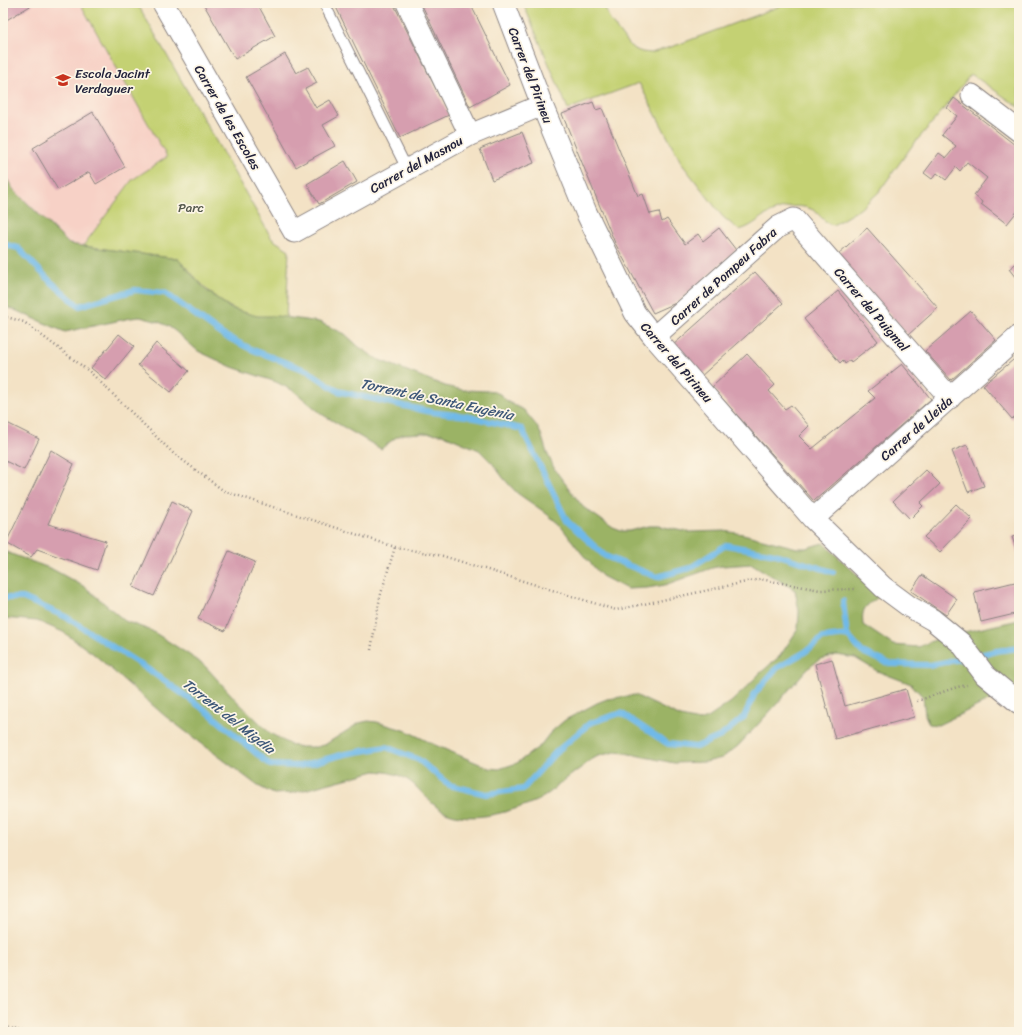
<svg xmlns="http://www.w3.org/2000/svg" width="1022" height="1035" viewBox="0 0 1022 1035" font-family="Sriracha,sans-serif">
	<rect width="100%" height="100%" fill="#fcf5e5"/>
	<filter id="ink" filterUnits="userSpaceOnUse"><feTurbulence type="fractalNoise" baseFrequency=".025" numOctaves="2"/><feDisplacementMap in="SourceGraphic" scale="8" xChannelSelector="R" yChannelSelector="G"/><feConvolveMatrix kernelMatrix="1 2 1 2 8 2 1 2 1" color-interpolation-filters="sRGB"/></filter>
	<filter id="wash" filterUnits="userSpaceOnUse"><feTurbulence type="fractalNoise" baseFrequency=".012" numOctaves="4" result="noise"/><feDisplacementMap in="SourceGraphic" scale="16" xChannelSelector="R" yChannelSelector="G"/><feGaussianBlur stdDeviation="0.9" result="paint"/><feColorMatrix in="noise" values="0 0 0 0 0 0 0 0 0 0 0 0 0 0 0 0 0 1.4 0 .05"/><feComposite in="paint" operator="in"/></filter>
	<g filter="url(#wash)">
		<rect width="100%" height="100%" fill="#f3e2c5"/>
		<path fill="#f7d1c6" d="M 3,3 L 80,3 L 168,157 L 132,180 L 83,246 L 69,244 L 13,189 L 3,172 Z"/>
		<path fill="#c4d173" stroke="#737a57" d="M 80,3 L 137,3 L 272,239 L 289,250 L 286,318 C 275,316 265,318 255,316 C 219,309 202,283 178,259 L 83,246 L 132,180 L 167,157 Z
			M 523,3 L 603,3 L 610,20 L 628,44 L 634,49 L 642,52 L 651,53 L 677,45 L 788,3 L 1019,3 L 1019,107 L 971,74 L 938,116 L 912,146 L 878,193 L 860,209 L 833,225 C 830,224 827,223 825,221 C 820,217 818,212 811,209 C 796,203 780,208 766,215 C 756,221 751,227 739,230 L 723,217 L 682,164 L 639,83 L 568,109 Z"/>
		<path fill="#9bb365" stroke="#5e6a50" d="M 3,172 L 13,189 L 69,244 L 178,259 L 206,290 L 230,308 L 257,316 L 277,316 L 319,322 L 345,334 L 359,347 L 377,359 L 445,386 L 463,390 L 491,391 L 500,394 L 508,402 L 524,410 L 536,425 L 541,434 L 547,453 L 555,470 L 583,507 L 613,528 L 621,531 L 630,531 L 649,526 L 659,526 L 688,532 L 724,531 L 743,534 L 797,548 L 806,548 L 823,543 L 880,596 C 866,606 861,607 863,625 L 893,645 L 918,647 L 937,639 L 940,634 L 960,633 L 1019,620 L 1019,694 L 988,701 L 938,725 L 929,724 L 925,715 L 923,697 L 911,684 L 877,671 L 855,658 L 837,655 L 820,659 L 806,670 L 776,705 L 738,746 L 722,758 L 706,762 L 674,763 L 625,753 L 615,752 L 598,756 L 591,760 C 581,768 571,775 562,782 C 555,788 548,795 540,799 C 537,801 533,802 529,804 C 502,814 465,825 438,808 C 428,801 421,791 412,783 C 401,774 388,772 375,771 L 293,793 L 274,794 L 258,786 L 165,716 L 95,655 L 63,632 L 37,621 L 3,618 L 3,551 L 52,569 L 85,587 L 125,621 L 152,631 L 188,654 L 205,666 L 238,702 L 270,733 L 289,744 L 297,747 L 317,747 L 326,744 L 359,723 L 368,721 L 377,722 L 407,731 L 435,745 L 489,768 L 499,769 L 517,763 L 540,746 L 550,733 L 565,720 L 597,703 L 607,699 L 635,695 L 681,717 L 699,721 L 708,718 L 731,702 L 744,690 L 758,675 L 780,656 L 798,629 L 799,611 L 795,590 L 752,564 L 722,566 L 712,568 L 665,585 L 647,588 L 627,589 L 602,576 L 583,555 L 559,524 L 543,511 L 517,493 L 504,479 L 493,464 L 479,450 L 442,434 L 423,433 L 403,434 L 395,438 L 381,449 L 323,415 L 294,391 L 276,382 L 232,367 L 198,351 L 175,331 L 168,326 L 159,322 L 140,317 L 131,318 L 65,332 L 3,305 Z"/>
		<g fill="none" stroke-linecap="round" stroke-linejoin="round">
			<path stroke="#70b9e8" stroke-width="6" d="M 3,244 L 18,248 L 50,281 L 79,306 L 135,290 L 165,293 L 223,335 L 253,350 L 308,371 L 338,391 L 431,412 L 466,416 L 522,429 L 567,521 L 605,556 L 657,577 L 690,568 L 726,545 L 775,554 L 833,572
				M 3,598 L 23,598 L 66,617 L 152,672 L 208,712 L 270,765 L 300,766 L 345,754 L 386,747 L 419,760 L 449,785 L 486,794 L 523,789 L 556,752 L 590,723 L 621,713 L 668,744 L 696,747 L 721,736 L 744,717 L 755,693 L 777,668 L 805,652 L 823,638 L 847,635 L 862,652 L 890,664 L 930,665 L 966,658
				M 843,601 L 847,635
				M 975,656 L 996,651 L 1019,648"/>
		</g>
		<g id="blocks">
			<path fill="#d69eaf" d="M 3,3 L 31,3 L 32,5 L 3,22 Z
				M 203,3 L 257,3 L 275,36 L 235,59 Z
				M 334,3 L 393,3 L 449,115 L 400,138 Z
				M 421,3 L 470,3 L 510,85 L 470,107 Z
				M 285,54 L 296,73 L 308,67 L 317,83 L 305,89 L 316,108 L 330,100 L 339,116 L 323,125 L 335,146 L 296,167 L 246,77 Z
				M 954,98 L 1019,148 L 1019,209 L 1007,224 L 981,204 L 982,202 L 974,195 L 987,178 L 967,162 L 960,171 L 956,167 L 946,180 L 937,173 L 932,179 L 924,173 L 939,153 L 946,158 L 956,146 L 942,135 L 957,116 L 947,108 Z
				M 593,102 L 596,110 L 602,108 L 638,196 L 643,194 L 650,214 L 659,212 L 662,222 L 667,219 L 685,244 L 698,234 L 703,241 L 719,228 L 736,250 L 678,302 L 653,313 L 615,243 L 562,114 Z
				M 93,112 L 125,167 L 96,184 L 89,172 L 58,190 L 33,148 Z
				M 522,132 L 534,163 L 492,180 L 480,149 Z
				M 345,161 L 357,182 L 319,204 L 307,184 Z
				M 867,228 L 938,308 L 908,335 L 837,255 Z
				M 1019,261 L 1019,282 L 1009,269 Z
				M 755,272 L 783,303 L 700,377 L 672,346 Z
				M 838,291 L 878,341 L 851,362 L 850,360 L 845,364 L 843,360 L 840,363 L 804,319 Z
				M 971,311 L 996,340 L 951,380 L 925,351 Z
				M 119,334 L 134,346 L 106,380 L 91,368 Z
				M 156,343 L 189,371 L 171,392 L 138,365 Z
				M 747,354 L 775,385 L 769,391 L 785,409 L 791,405 L 809,426 L 799,436 L 812,449 L 875,398 L 868,391 L 902,364 L 931,399 L 814,501 L 712,387 Z
				M 1019,355 L 1019,413 L 1012,419 L 983,385 Z
				M 3,421 L 39,439 L 24,470 L 3,460 Z
				M 967,445 L 984,486 L 968,492 L 952,451 Z
				M 51,450 L 74,464 L 48,524 L 106,541 L 97,570 L 37,549 L 31,557 L 6,543 Z
				M 926,470 L 940,484 L 920,503 L 923,506 L 910,519 L 893,501 Z
				M 172,501 L 193,511 L 154,596 L 133,587 Z
				M 956,504 L 972,519 L 940,552 L 924,537 Z
				M 1019,535 L 1019,557 L 1012,537 Z
				M 229,551 L 255,562 L 225,631 L 198,619 Z
				M 922,575 L 957,599 L 946,615 L 911,591 Z
				M 1019,581 L 1019,613 L 981,622 L 974,592 Z
				M 832,659 L 845,706 L 906,689 L 914,717 L 835,739 L 815,664 Z"/>
		</g>
	</g>
	<g filter="url(#ink)">
		<use href="#blocks" fill-opacity="0" stroke="#8a8280" stroke-width="1"/>
		<g fill="none" stroke-linecap="round" stroke-linejoin="round">
			<g stroke="#8a8280" stroke-width="12">
				<path id="lane" d="M 324,3 L 407,169"/>
			</g>
			<g stroke="#8a8280" stroke-width="23">
				<path id="street" d="M 163,3 L 294,232 L 470,135 L 542,105
					M 407,3 L 470,135
					M 503,3 L 542,105 L 586,212 L 635,313 L 654,337 L 813,519 L 883,587 L 910,607 L 933,620 L 961,643 L 985,675 L 1019,703
					M 972,95 L 1019,131
					M 654,337 L 778,227 L 794,219 L 950,398
					M 813,519 L 1019,336"/>
			</g>
			<path stroke="#8a8280" stroke-width="2.5" stroke-dasharray="1 3" stroke-linecap="butt" d="M 3,316 L 24,322 L 90,372 L 173,453 L 224,491 L 395,547 L 443,556 L 616,610 L 760,579 L 820,590 L 855,589
				M 371,650 L 380,597 L 395,547
				M 917,701 L 957,687 L 967,685
				M 3,1023 L 47,1032"/>
			<use href="#lane" stroke="#fff" stroke-width="10"/>
			<use href="#street" stroke="#fff" stroke-width="21"/>
		</g>
	</g>
	<defs>
		<g id="school-bare" transform="scale(1.2)"><path d="M0-5L7-2L0 1L-7-2ZM-4 1L0 2.5L4 1V4Q0 6-4 4Z" fill="#c8321e" stroke="#fcf5e5" stroke-width="2.5" paint-order="stroke"/></g>
	</defs>
	<g fill-rule="evenodd">
		<use href="#school-bare" x="63" y="80"/>
	</g>
	<g text-anchor="middle" stroke-width="3.5" stroke-linejoin="round" paint-order="stroke">
		<g font-size="13" fill="#22223b" stroke="#fcf5e5" text-anchor="start">
			<text x="75" y="78">Escola Jacint<tspan x="75" dy="15">Verdaguer</tspan></text>
		</g>
		<g font-size="13" fill="#22223b" stroke="#fcf5e5">
			<text transform="translate(531 75) rotate(69)" y="5">Carrer del Pirineu</text>
			<text transform="translate(228 117) rotate(60)" y="5">Carrer de les Escoles</text>
			<text transform="translate(416 164) rotate(-29)" y="5">Carrer del Masnou</text>
			<text transform="translate(723 276) rotate(-42)" y="5">Carrer de Pompeu Fabra</text>
			<text transform="translate(872 309) rotate(49)" y="5">Carrer del Puigmal</text>
			<text transform="translate(677 362) rotate(49)" y="5">Carrer del Pirineu</text>
			<text transform="translate(916 428) rotate(-41)" y="5">Carrer de Lleida</text>
		</g>
		<g font-size="13" fill="#53574c" stroke="#fcf5e5">
			<text x="191" y="212">Parc</text>
		</g>
		<g font-size="14" font-style="italic" fill="#3d5778" stroke="#fcf5e5">
			<text transform="translate(437 399) rotate(12)" y="5">Torrent de Santa Eugènia</text>
			<text transform="translate(229 716) rotate(38)" y="5">Torrent del Migdia</text>
		</g>
	</g>
	<rect width="1022" height="1035" fill="none" stroke="#fcf5e5" stroke-width="16"/>
</svg>
